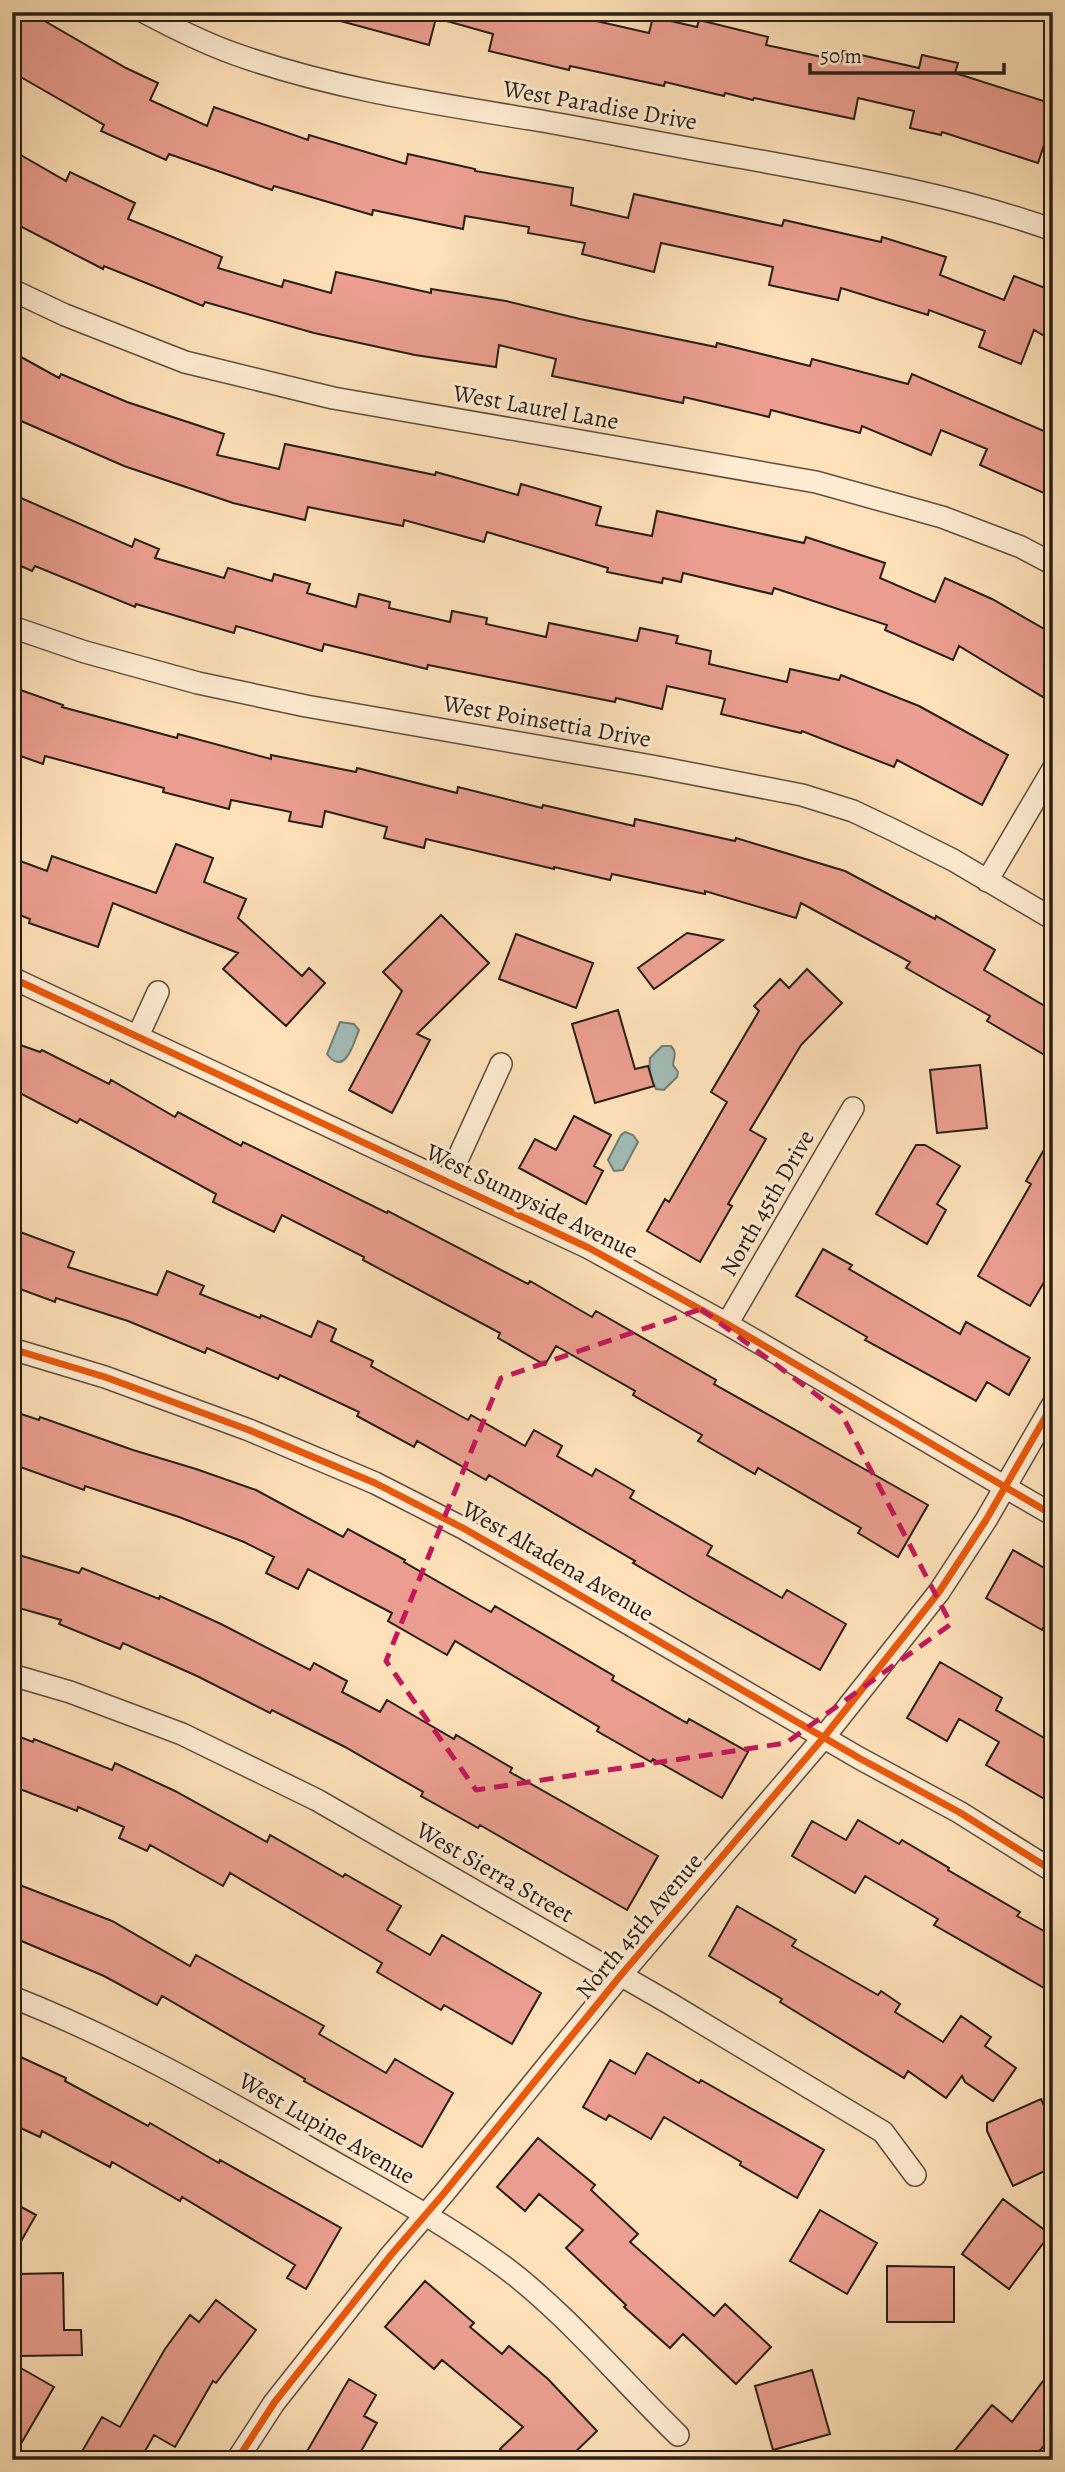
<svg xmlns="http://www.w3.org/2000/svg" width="1065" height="2472" viewBox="0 0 1065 2472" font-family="Alegreya,serif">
	<rect width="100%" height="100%" fill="#fde0b8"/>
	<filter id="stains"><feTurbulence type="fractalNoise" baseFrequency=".00286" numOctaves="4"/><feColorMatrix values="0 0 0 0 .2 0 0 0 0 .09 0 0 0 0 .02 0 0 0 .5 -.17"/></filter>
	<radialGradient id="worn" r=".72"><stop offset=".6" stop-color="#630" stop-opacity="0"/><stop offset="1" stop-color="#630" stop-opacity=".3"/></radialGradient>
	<path fill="#a1bbb6" stroke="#717d77" stroke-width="2" d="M 340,1022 L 354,1024 L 359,1030 C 354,1042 345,1078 327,1054 Z
		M 662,1046 L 671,1046 C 677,1052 674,1057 673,1065 L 678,1072 L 677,1077 L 664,1090 L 656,1089 C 650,1078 649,1070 650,1058 Z
		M 625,1132 L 633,1135 L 638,1142 L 623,1170 L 614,1171 L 608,1160 L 621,1135 Z"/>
	<path fill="#eb9e8f" stroke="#291f18" stroke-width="2" d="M 12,12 L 29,12 L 126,68 L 158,83 L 150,100 L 207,126 L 214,107 L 308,140 L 309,135 L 406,164 L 408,154 L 475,169 L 475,171 L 573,188 L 571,205 L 628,218 L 634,194 L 782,226 L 784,220 L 881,242 L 882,237 L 946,257 L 940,275 L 1004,300 L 1014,276 L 1053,291 L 1053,341 L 1034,330 L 1021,364 L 979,347 L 985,331 L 929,310 L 928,315 L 841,288 L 838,300 L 769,285 L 773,267 L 661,243 L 654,272 L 582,254 L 585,243 L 528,233 L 529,227 L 465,216 L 463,229 L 373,210 L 372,215 L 274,186 L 272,190 L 169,154 L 166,160 L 101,131 L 104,125 L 12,72 Z
		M 334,12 L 557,12 L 649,33 L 653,17 L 697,27 L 699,20 L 768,37 L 766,45 L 841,61 L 843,51 L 919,68 L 922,55 L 958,63 L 955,73 L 1053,104 L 1053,118 L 1038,163 L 942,132 L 941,135 L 910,128 L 914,111 L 858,98 L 854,119 L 754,98 L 753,100 L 725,93 L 724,96 L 665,82 L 664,86 L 570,66 L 569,70 L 489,51 L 493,34 L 436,18 L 429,45 L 333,19 Z
		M 12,150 L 66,181 L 70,172 L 135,203 L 128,219 L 222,257 L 218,268 L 282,287 L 284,280 L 331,293 L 336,272 L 431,293 L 431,289 L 506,301 L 580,319 L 716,347 L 717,343 L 810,366 L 812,359 L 908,384 L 912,374 L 1053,435 L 1053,497 L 980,465 L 987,449 L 941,430 L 931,455 L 862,426 L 860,433 L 771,410 L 769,417 L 684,397 L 683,403 L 552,376 L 556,359 L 499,345 L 496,367 L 415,355 L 314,333 L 205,302 L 203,306 L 104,266 L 103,269 L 12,222 Z
		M 12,352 L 59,378 L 61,374 L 127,402 L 224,434 L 217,455 L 279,469 L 285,444 L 435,475 L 436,472 L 518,495 L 521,484 L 601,507 L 596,525 L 652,536 L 657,511 L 804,543 L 806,537 L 885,563 L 880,578 L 935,602 L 945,578 L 992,599 L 1053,634 L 1053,679 L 1043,697 L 959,646 L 953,660 L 885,630 L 887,625 L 774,588 L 772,594 L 683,573 L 681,582 L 663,578 L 662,583 L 607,572 L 608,568 L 487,532 L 484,542 L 404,520 L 403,526 L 308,507 L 305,520 L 233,503 L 124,466 L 12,417 Z
		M 12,494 L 132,547 L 135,539 L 159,549 L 155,558 L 224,578 L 228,568 L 272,581 L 274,574 L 310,584 L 307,593 L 356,607 L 359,594 L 390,602 L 389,608 L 450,622 L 452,611 L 487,618 L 486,624 L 546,637 L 549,623 L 637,641 L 640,628 L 678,636 L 676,643 L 711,651 L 709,664 L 787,682 L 790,669 L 839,680 L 841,675 L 919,706 L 1008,755 L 982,805 L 897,760 L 894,767 L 802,731 L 801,733 L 721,714 L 725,699 L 667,686 L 662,709 L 616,698 L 615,702 L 428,665 L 427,669 L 324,644 L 322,651 L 236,626 L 234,633 L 136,604 L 135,607 L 35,566 L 32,571 L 12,562 Z
		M 12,687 L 63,705 L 62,707 L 177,738 L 178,734 L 271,759 L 271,755 L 356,772 L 357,768 L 457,793 L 458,787 L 542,808 L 543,805 L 634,826 L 635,819 L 735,841 L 736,838 L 845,871 L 935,919 L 936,916 L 995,950 L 984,970 L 1053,1011 L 1053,1060 L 987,1021 L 990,1016 L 906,968 L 910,962 L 801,903 L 796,918 L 705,891 L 705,894 L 612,874 L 610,880 L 554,867 L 554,869 L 426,839 L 424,848 L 384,838 L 387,827 L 325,811 L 322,827 L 289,821 L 291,812 L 231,800 L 229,809 L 163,792 L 164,788 L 45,756 L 43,764 L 12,753 Z
		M 176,844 L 213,858 L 204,882 L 246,899 L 238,918 L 302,976 L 309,968 L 325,983 L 286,1026 L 223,969 L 238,953 L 113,903 L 98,947 L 29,923 L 30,919 L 12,912 L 12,858 L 47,871 L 52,856 L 156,893 Z
		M 441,915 L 489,963 L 417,1034 L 430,1040 L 392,1113 L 349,1090 L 402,991 L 383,972 Z
		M 687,933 L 723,940 L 654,989 L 638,968 Z
		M 516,934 L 593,963 L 576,1008 L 499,979 Z
		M 807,969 L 842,1003 L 801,1045 L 750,1130 L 766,1139 L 728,1204 L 732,1206 L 700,1262 L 647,1231 L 665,1199 L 669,1202 L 727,1102 L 711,1092 L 759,1011 L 754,1006 L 780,979 L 789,988 Z
		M 618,1010 L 635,1069 L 648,1066 L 654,1086 L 595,1103 L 572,1024 Z
		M 12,1042 L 40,1052 L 42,1050 L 109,1084 L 111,1080 L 175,1117 L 178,1112 L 241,1146 L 243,1142 L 387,1213 L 388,1211 L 528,1284 L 530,1281 L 592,1317 L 596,1311 L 716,1380 L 714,1384 L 928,1505 L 898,1557 L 858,1533 L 861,1528 L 758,1468 L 755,1474 L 698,1441 L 702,1435 L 633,1395 L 635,1391 L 556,1346 L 545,1365 L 498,1338 L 500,1333 L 363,1260 L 364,1257 L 282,1215 L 274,1232 L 213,1202 L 216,1194 L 80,1119 L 77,1123 L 12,1089 Z
		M 980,1065 L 987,1128 L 937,1133 L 930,1070 Z
		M 574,1116 L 611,1135 L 594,1166 L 603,1171 L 586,1204 L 519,1168 L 535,1139 L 556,1150 Z
		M 1053,1134 L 1053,1267 L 1030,1306 L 978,1276 L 1031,1184 L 1026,1181 Z
		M 916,1145 L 925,1145 L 960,1166 L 937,1204 L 946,1210 L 927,1244 L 876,1214 Z
		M 12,1229 L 74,1252 L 68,1267 L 157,1295 L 167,1271 L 204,1286 L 200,1294 L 260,1318 L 261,1315 L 311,1337 L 318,1321 L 336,1329 L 331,1341 L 373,1361 L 371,1366 L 468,1420 L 471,1415 L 525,1446 L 534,1430 L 562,1446 L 557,1456 L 592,1476 L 596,1469 L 634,1491 L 630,1498 L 712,1546 L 707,1555 L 782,1598 L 787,1590 L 846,1624 L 820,1670 L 694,1599 L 633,1563 L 635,1561 L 489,1475 L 486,1480 L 417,1441 L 414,1447 L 357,1416 L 359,1412 L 280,1375 L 278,1379 L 207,1348 L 205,1353 L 128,1321 L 56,1298 L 55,1302 L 12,1286 Z
		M 823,1249 L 852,1265 L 849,1269 L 960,1334 L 966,1322 L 1030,1358 L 1009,1395 L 987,1382 L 976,1401 L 865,1340 L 867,1337 L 796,1296 Z
		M 12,1411 L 39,1420 L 40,1417 L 133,1450 L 196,1469 L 256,1490 L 343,1537 L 348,1529 L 405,1560 L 404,1562 L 491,1612 L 495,1606 L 614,1676 L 612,1680 L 687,1723 L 689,1719 L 748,1752 L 722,1798 L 653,1759 L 651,1762 L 597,1731 L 599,1727 L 455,1641 L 447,1655 L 388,1621 L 392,1613 L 308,1569 L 298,1589 L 266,1573 L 274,1557 L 244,1542 L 179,1517 L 85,1486 L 84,1490 L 12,1464 Z
		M 1013,1550 L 1053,1573 L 1053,1611 L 1042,1630 L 986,1598 Z
		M 12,1553 L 79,1573 L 82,1568 L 159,1599 L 160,1596 L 221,1624 L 310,1670 L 314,1663 L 347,1681 L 342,1692 L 380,1712 L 387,1700 L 454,1739 L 456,1735 L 512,1768 L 510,1772 L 658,1856 L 627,1910 L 480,1825 L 478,1828 L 421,1796 L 423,1792 L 345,1747 L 272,1710 L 270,1713 L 197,1676 L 123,1643 L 120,1649 L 59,1624 L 61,1620 L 12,1606 Z
		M 940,1662 L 1002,1698 L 996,1710 L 1053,1743 L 1053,1804 L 986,1765 L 999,1742 L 959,1719 L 947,1741 L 907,1718 Z
		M 12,1734 L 33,1742 L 34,1739 L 112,1770 L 115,1763 L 175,1791 L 267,1842 L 270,1835 L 343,1877 L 345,1874 L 401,1906 L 387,1930 L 430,1955 L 442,1935 L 541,1993 L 512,2044 L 444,2005 L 441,2010 L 377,1972 L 382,1963 L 230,1873 L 223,1886 L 150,1845 L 147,1851 L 119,1838 L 124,1827 L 78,1807 L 77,1811 L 12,1786 Z
		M 858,1820 L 899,1844 L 902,1840 L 949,1868 L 948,1870 L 1020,1912 L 1017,1916 L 1053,1936 L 1053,1993 L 934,1925 L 938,1919 L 865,1876 L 855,1893 L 792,1856 L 812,1821 L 846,1840 Z
		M 12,1882 L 112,1921 L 190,1966 L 196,1955 L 324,2026 L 319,2034 L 386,2073 L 395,2059 L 453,2093 L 422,2147 L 304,2081 L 305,2079 L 162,1996 L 157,2005 L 104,1976 L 12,1937 Z
		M 737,1906 L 796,1940 L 792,1946 L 878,1995 L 881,1991 L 900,2004 L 895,2012 L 943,2042 L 961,2016 L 991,2037 L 985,2046 L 1016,2068 L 993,2101 L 965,2082 L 962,2076 L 946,2098 L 908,2071 L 904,2078 L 780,2002 L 782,1999 L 709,1956 Z
		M 12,2053 L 66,2078 L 65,2081 L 148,2126 L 150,2123 L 219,2163 L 220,2160 L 341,2228 L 306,2289 L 287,2278 L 295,2265 L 182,2197 L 180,2201 L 112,2162 L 110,2167 L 42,2131 L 40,2137 L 12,2124 Z
		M 647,2053 L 699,2083 L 701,2080 L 824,2150 L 797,2198 L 740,2165 L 741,2162 L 664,2117 L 651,2139 L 609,2115 L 606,2120 L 583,2107 L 610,2060 L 635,2074 Z
		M 1041,2099 L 1053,2125 L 1053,2167 L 1013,2186 L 987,2131 L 987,2123 Z
		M 538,2138 L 595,2185 L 591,2190 L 638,2234 L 630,2242 L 714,2316 L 725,2304 L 771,2347 L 736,2384 L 683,2334 L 670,2348 L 624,2307 L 626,2305 L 566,2248 L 583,2230 L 539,2194 L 525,2211 L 497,2187 Z
		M 1003,2199 L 1050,2234 L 1009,2289 L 962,2254 Z
		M 12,2202 L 36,2215 L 12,2257 Z
		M 820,2210 L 877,2243 L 847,2294 L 790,2261 Z
		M 887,2266 L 954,2267 L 954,2322 L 887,2322 Z
		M 63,2273 L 64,2330 L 81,2330 L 82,2355 L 20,2356 L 18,2274 Z
		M 425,2281 L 474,2323 L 470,2327 L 502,2354 L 509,2346 L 548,2379 L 597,2431 L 567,2460 L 511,2460 L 500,2449 L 523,2427 L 442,2360 L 434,2369 L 385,2327 Z
		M 216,2300 L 256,2330 L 216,2383 L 213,2381 L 175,2447 L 154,2435 L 140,2460 L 77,2460 L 102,2417 L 120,2427 L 165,2349 L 190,2315 L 199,2322 Z
		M 12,2363 L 54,2387 L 12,2459 Z
		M 1053,2368 L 1053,2435 L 1032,2460 L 947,2460 L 992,2405 L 1012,2422 Z
		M 812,2370 L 830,2434 L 773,2450 L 755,2386 Z
		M 349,2379 L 376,2395 L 364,2416 L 377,2423 L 356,2460 L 302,2460 Z"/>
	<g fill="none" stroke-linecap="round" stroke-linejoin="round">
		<g stroke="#5e4f40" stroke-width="24">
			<path id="street" d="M 144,12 C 174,28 204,43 235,54 C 330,88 431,103 530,119 C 601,131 672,146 744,158 C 848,177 953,194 1053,230
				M 12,290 L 65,315 L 185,362 L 333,398 L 816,482 L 942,517 L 1021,547 L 1053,564
				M 12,627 L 85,652 L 198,683 L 306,706 L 652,766 L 802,795 L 853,811 L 893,830 L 953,860 L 1053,919
				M 987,881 L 1053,769
				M 12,978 L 589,1248 L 727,1324 L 1053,1515
				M 138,1036 L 158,992
				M 448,1180 L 501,1064
				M 727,1324 L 853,1108
				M 12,1349 L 105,1377 L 249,1430 L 375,1483 L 463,1528 L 545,1575 L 859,1758 L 959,1812 L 1053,1871
				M 12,1675 L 70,1692 L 182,1734 L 317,1800 L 669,2003 L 883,2132 L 915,2175
				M 12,1997 C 119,2039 219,2096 318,2153 C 381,2189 445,2223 503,2266 C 565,2312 622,2381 678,2435
				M 237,2460 L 274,2403 L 391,2255 L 445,2192 L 621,1975 L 824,1737 L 939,1592 L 986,1520 L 1053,1404"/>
		</g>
		<use href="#street" stroke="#feebd1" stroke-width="21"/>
		<g stroke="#feebd1" stroke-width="11">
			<path id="cycleway" d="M 12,978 L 589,1248 L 727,1324 L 1053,1515
				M 12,1349 L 105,1377 L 249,1430 L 375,1483 L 463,1528 L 545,1575 L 859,1758 L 959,1812 L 1053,1871
				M 237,2460 L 274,2403 L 391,2255 L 445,2192 L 621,1975 L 824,1737 L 939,1592 L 986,1520 L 1053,1404"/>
		</g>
		<use href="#cycleway" stroke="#e8590c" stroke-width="7"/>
	</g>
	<path fill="none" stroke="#c2185b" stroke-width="5" stroke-dasharray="14 9" stroke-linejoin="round" d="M 701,1309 L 841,1413 L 951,1624 L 786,1743 L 476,1790 L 386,1661 L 501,1378 Z"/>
	<g text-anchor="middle" stroke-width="6" stroke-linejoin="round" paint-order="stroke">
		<g font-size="24" fill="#291f18" stroke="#feebd1">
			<text transform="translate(600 105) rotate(10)" y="8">West Paradise Drive</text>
			<text transform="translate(536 407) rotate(10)" y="8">West Laurel Lane</text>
			<text transform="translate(547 721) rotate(10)" y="8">West Poinsettia Drive</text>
			<text transform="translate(532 1201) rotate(26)" y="8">West Sunnyside Avenue</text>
			<text transform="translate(767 1203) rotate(-60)" y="8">North 45th Drive</text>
			<text transform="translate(558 1561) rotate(30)" y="8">West Altadena Avenue</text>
			<text transform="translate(495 1872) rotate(30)" y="8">West Sierra Street</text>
			<text transform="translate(639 1926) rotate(-50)" y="8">North 45th Avenue</text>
			<text transform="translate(327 2128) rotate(30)" y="8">West Lupine Avenue</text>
		</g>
	</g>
	<rect width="1065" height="2472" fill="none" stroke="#fde0b8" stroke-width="42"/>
	<rect x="14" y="14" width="1037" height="2444" fill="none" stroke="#291f18" stroke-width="3.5"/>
	<rect x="21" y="21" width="1023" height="2430" fill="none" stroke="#291f18" stroke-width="2"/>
	<path d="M810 63v10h194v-10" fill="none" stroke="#291f18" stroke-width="3.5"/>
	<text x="820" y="63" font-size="21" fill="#291f18" stroke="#feebd1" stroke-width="5" paint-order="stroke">50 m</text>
	<rect width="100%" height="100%" filter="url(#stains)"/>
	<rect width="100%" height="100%" fill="url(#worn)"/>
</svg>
